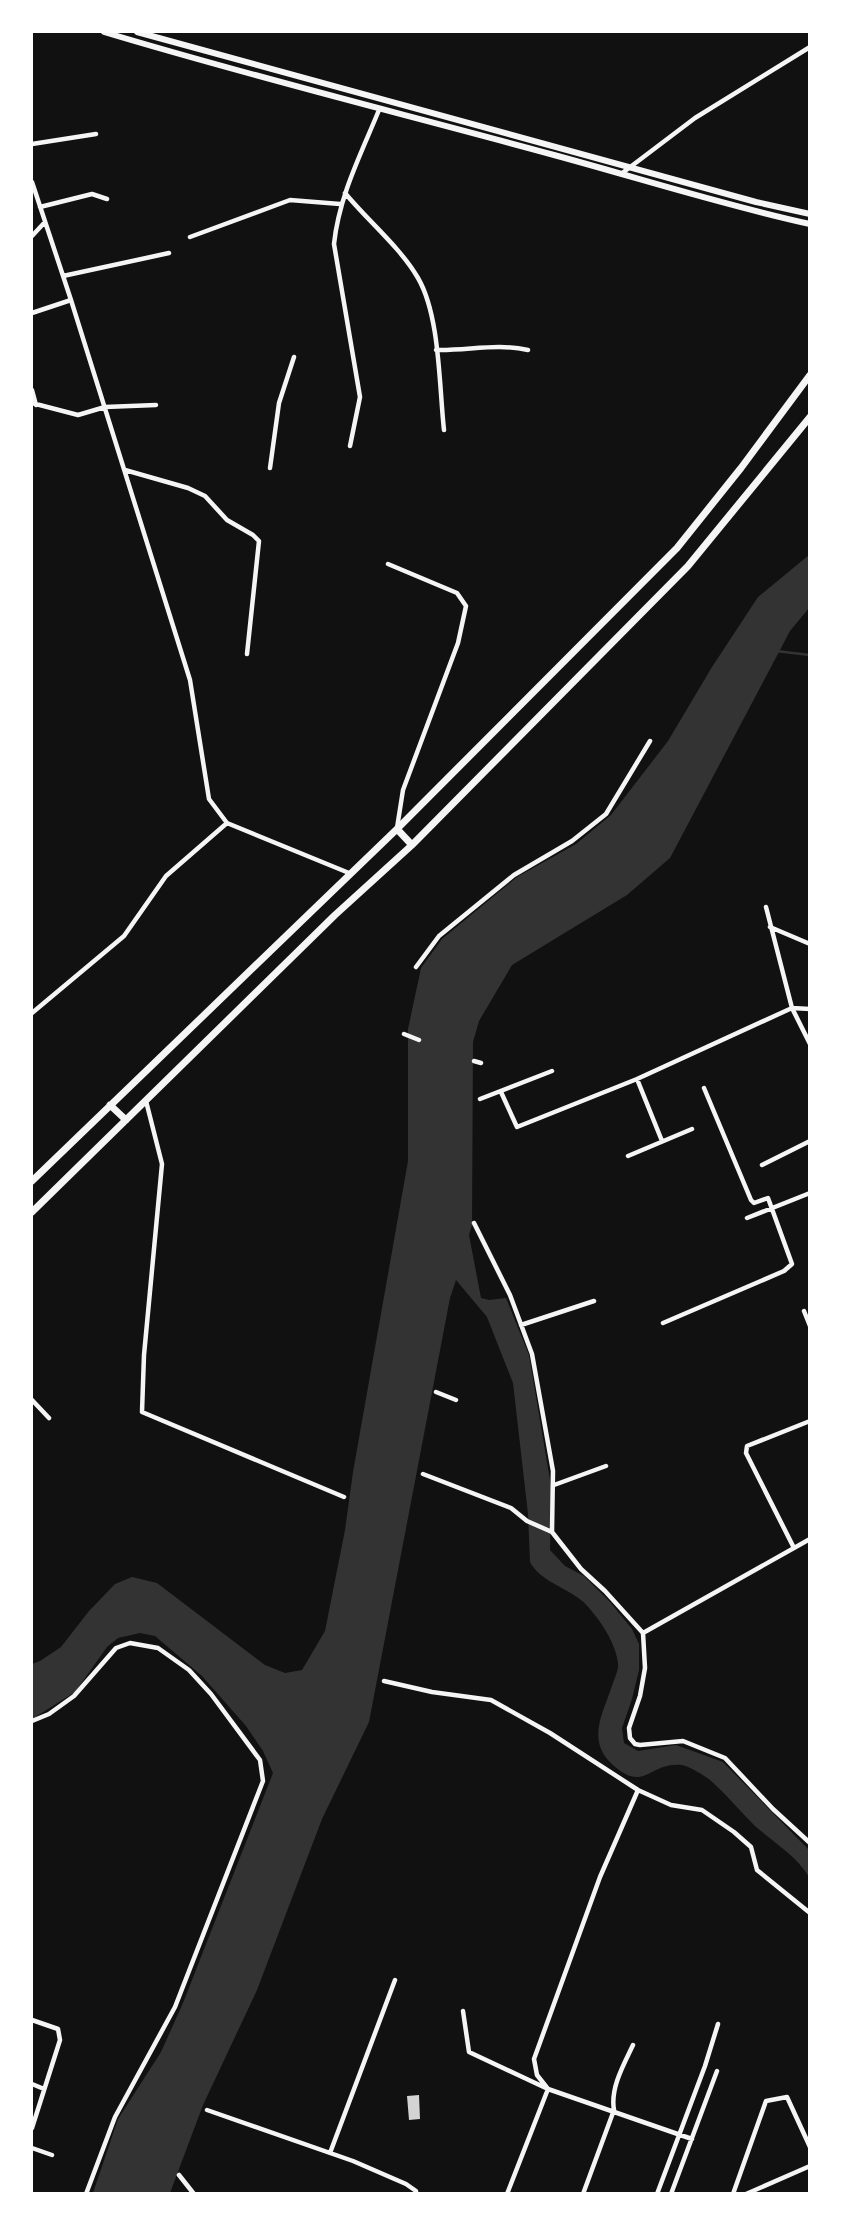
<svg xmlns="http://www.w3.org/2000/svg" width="841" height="2225" viewBox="0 0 841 2225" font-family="'Roboto Condensed',sans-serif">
	<rect width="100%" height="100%" fill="#111"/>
	<path fill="#333" d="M 809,555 L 809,608 L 790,631 L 670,858 L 627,895 L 512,965 L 479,1021 L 473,1042 L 472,1225 L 469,1235 L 481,1298 L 489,1300 L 506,1298 L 529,1355 L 551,1486 L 550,1550 L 565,1566 L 584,1576 L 610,1602 L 632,1629 L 639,1644 L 639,1670 L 632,1699 L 622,1728 L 624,1743 L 638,1751 L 676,1745 L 723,1762 L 809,1850 L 809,1877 C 797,1856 773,1842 755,1826 C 740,1811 726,1794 710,1780 C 703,1775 691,1767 682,1765 C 650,1761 645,1793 614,1766 C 585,1741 603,1714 613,1683 C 615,1677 619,1669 618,1663 C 616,1642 596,1613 581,1600 C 565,1587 540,1581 530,1562 L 528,1514 L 513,1383 L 487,1317 L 456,1280 L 450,1298 L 369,1722 L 322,1819 L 257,1990 L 203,2105 L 170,2193 L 93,2193 L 118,2119 L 161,2052 L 183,2003 L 273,1773 L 263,1751 L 246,1726 L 202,1676 L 155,1636 L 140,1633 L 118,1638 L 107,1647 L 75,1692 L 32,1719 L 32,1664 L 40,1661 L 61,1647 L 89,1611 L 115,1584 L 132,1577 L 157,1583 L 265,1665 L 285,1673 L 302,1670 L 325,1631 L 345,1530 L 353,1472 L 408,1161 L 408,1029 L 421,968 L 442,939 L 517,877 L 576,844 L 611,815 L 668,741 L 712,667 L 758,597 Z"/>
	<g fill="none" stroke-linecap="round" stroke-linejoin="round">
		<path stroke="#333" stroke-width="2.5" d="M 776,651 L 810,655"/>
	</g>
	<path fill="#d3d3d3" d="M 419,2095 L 420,2119 L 409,2120 L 407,2096 Z"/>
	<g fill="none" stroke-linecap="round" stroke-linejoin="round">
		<path stroke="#f5f5f5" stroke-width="4.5" d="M 32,144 L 96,134
			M 621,174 L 695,118 L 810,47
			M 32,182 L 71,300 L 190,680 L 209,799 L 227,823 L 349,873
			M 345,193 C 368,221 400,247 418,278 C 440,316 439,385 444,430
			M 40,207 L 92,194 L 107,199
			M 32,236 L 45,222
			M 190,237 L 290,200 L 340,204
			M 63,276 L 169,253
			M 32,313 L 71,300
			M 436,350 C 467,351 497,343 528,350
			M 32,390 L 36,405
			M 32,403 L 78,415 L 105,407 L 156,405
			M 350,446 L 360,397 L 334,244 C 339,196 361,154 379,110
			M 270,468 L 279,403 L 294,357
			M 125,470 L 188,488 L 205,496 L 227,520 L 253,535 L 259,541 L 247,654
			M 388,564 L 457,593 L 466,606 L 458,643 L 403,790 L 397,828
			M 766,907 L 792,1008 L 810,1044
			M 770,927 L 810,944
			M 416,967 L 439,936 L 514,875 L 572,841 L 606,814 L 650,741
			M 32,1013 L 124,936 L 166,876 L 227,823
			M 404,1034 L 419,1040
			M 474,1061 L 481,1063
			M 637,1079 L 662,1141
			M 501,1092 L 517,1127 L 637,1079 L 792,1008 L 810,1009
			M 480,1099 L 552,1071
			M 146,1101 L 162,1164 L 144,1355 L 142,1412 L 344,1497
			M 628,1156 L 692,1129
			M 762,1165 L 810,1141
			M 747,1218 L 810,1193
			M 474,1223 L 510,1295 L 532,1354 L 553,1471 L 552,1532 L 581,1569 L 605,1591 L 643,1633 L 645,1668 L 640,1696 L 629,1728 L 630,1738 L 635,1744 L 640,1745 L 683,1741 L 725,1758 L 773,1809 L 810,1843
			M 804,1311 L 810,1326
			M 663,1323 L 784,1271 L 792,1264 L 768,1198 L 754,1203 L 751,1200 L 704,1088
			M 521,1325 L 594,1301
			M 436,1392 L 456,1400
			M 32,1400 L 49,1418
			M 423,1474 L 511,1508 L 527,1521 L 552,1532
			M 554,1485 L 606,1466
			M 794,1548 L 746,1453 L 747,1446 L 810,1421
			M 643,1633 L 810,1539
			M 384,1681 L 432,1692 L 491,1700 L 550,1733 L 638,1790
			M 32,1721 L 49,1714 L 74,1696 L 116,1648 L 130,1643 L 158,1648 L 189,1670 L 211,1694 L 260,1760 L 263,1781 L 175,2007 L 115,2117 L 86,2194
			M 463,2011 L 469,2052 L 548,2089 L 692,2139
			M 32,2020 L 58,2029 L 60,2040 L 32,2128
			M 32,2084 L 44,2089
			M 548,2089 L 537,2075 L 534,2059 L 600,1877 L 638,1790 L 671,1805 L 702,1810 L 734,1832 L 751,1847 L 757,1870 L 810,1913
			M 207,2110 L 353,2161 L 406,2184 L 416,2191 L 416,2194
			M 32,2148 L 52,2155
			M 330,2153 L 395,1980
			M 179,2175 L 194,2194
			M 507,2194 L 548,2089
			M 583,2194 L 614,2110 C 610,2088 624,2064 633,2045
			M 657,2194 L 705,2066 L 718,2024
			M 671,2194 L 717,2071
			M 733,2194 L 766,2101 L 787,2097 L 810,2147
			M 746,2194 L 810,2166"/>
		<path stroke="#f5f5f5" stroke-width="6" d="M 104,32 C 253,77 404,114 554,155 C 639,178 723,205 810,224
			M 137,32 L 756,202 L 810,214"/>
		<path stroke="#f5f5f5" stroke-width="7" d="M 397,829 L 412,845
			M 110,1105 L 126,1120
			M 32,1181 L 397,829 L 677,548 L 741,468 L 810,375
			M 32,1212 L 335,915 L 412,845 L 688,566 L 810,417"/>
	</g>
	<rect width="841" height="2225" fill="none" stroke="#ffffff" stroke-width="66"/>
</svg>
